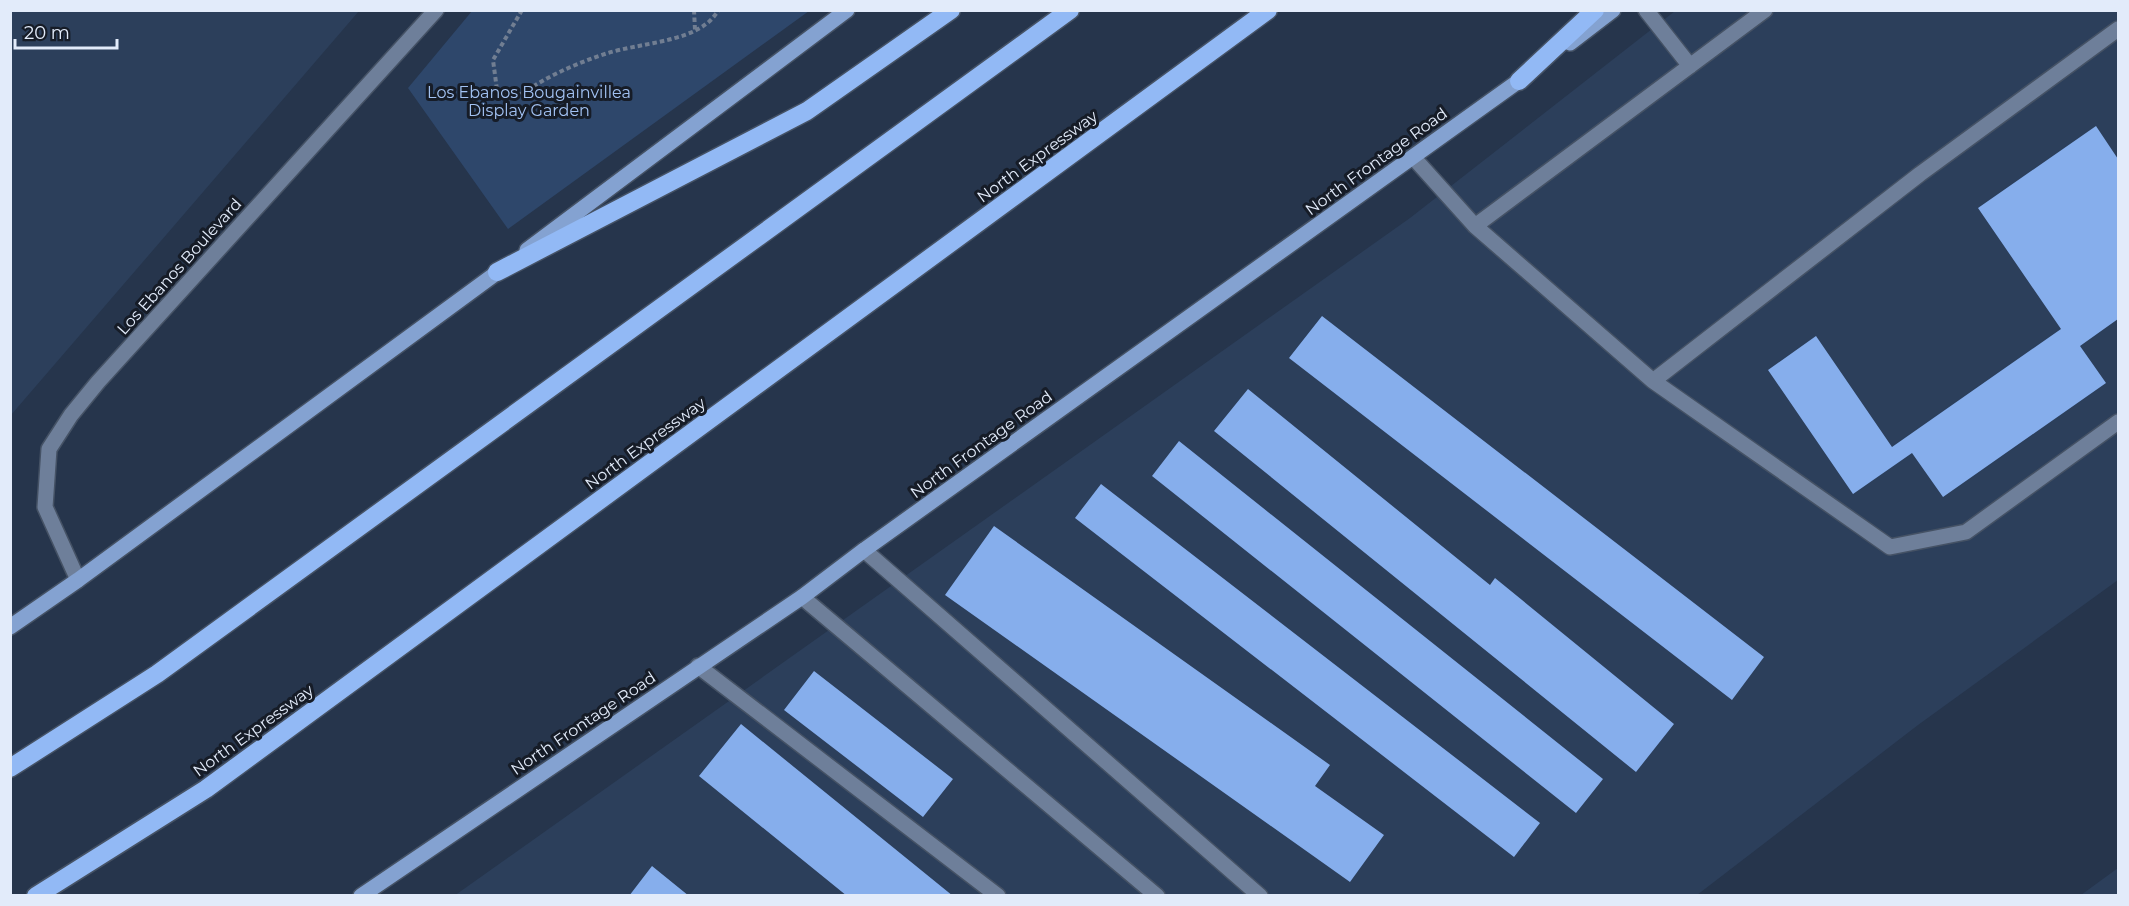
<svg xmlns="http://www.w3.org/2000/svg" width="2129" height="906" viewBox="0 0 2129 906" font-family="Montserrat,sans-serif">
	<rect width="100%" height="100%" fill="#26354c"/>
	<path fill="#2c3f5b" d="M 11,10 L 359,11 L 11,415 L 10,11 Z
		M 1675,11 L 2118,11 L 2118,580 L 1918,725 L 1697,895 L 454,896 L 1410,218 Z
		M 2118,868 L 2118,895 L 2081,895 Z"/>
	<path fill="#2e476b" d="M 472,11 L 472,10 L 809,11 L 508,229 L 408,88 Z"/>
	<path fill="#86aeec" d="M 2096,126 L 2118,159 L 2118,319 L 2080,346 L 2106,383 L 1943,497 L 1912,453 L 1853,494 L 1768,370 L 1816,336 L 1892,447 L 2061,329 L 1978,208 Z
		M 1322,316 L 1764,657 L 1732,700 L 1289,358 Z
		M 1248,389 L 1490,585 L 1495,578 L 1674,724 L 1636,772 L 1214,431 Z
		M 1179,441 L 1603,779 L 1576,813 L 1152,476 Z
		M 1101,484 L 1540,823 L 1514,857 L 1075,518 Z
		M 994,526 L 1330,765 L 1315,786 L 1384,835 L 1350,882 L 945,595 Z
		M 814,671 L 953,779 L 923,817 L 784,710 Z
		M 741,724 L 953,896 L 847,896 L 699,776 Z
		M 652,866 L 689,896 L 629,896 Z"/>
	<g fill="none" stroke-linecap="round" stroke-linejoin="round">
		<g stroke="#455265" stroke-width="18">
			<path id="minor" d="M 1646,10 L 1690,66
				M 1765,10 L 1475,226 L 1653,381 L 1920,174 L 2118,29
				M 1413,157 L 1475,226
				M 1653,381 L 1890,547 L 1966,532 L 2118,422
				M 864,550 L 1260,896
				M 78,580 L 45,507 L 49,449 L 71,415 L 98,382 L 436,10
				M 802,597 L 1157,896
				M 698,666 L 998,896"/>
		</g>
		<g stroke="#455265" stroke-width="18">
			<path id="major" d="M 1570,43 L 1613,10
				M 527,250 L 847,10
				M 10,627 L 78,580 L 506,266
				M 361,896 L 802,597 L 864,550 L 1527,75"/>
		</g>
		<g stroke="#455265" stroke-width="21">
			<path id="highway" d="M 1519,81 L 1595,10
				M 497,272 L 807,111 L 951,10
				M 10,768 L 157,674 L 1070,10
				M 36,896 L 206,789 L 1268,10"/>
		</g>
		<path stroke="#717e92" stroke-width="4" stroke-dasharray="4.5 3" stroke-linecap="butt" d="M 522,10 L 493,60 L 497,90 L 520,95 C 547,76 577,63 608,53 C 637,44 683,42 706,24 C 711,21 715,15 719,10
			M 694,10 L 695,30"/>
		<use href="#minor" stroke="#6e7f9a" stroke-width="15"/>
		<use href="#major" stroke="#84a2d1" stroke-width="15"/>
		<use href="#highway" stroke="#92b9f5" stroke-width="18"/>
	</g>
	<g text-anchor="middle" stroke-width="6" stroke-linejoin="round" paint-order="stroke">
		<g font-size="16" fill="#a2c2f3" stroke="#161c27">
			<text x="529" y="98">Los Ebanos Bougainvillea<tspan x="529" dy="18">Display Garden</tspan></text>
		</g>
		<g font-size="16" fill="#e2ebfa" stroke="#161c27">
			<text transform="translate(1037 156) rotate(-36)" y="6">North Expressway</text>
			<text transform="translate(1376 161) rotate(-36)" y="6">North Frontage Road</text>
			<text transform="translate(179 266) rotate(-48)" y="6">Los Ebanos Boulevard</text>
			<text transform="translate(645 443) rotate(-36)" y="6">North Expressway</text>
			<text transform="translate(981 444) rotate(-36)" y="6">North Frontage Road</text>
			<text transform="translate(583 723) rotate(-34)" y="6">North Frontage Road</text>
			<text transform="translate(253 730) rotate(-36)" y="6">North Expressway</text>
		</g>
	</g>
	<rect width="2129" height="906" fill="none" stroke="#e2ebfa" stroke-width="24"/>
	<path d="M15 39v9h102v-9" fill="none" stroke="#e2ebfa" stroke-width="3"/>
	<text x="24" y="39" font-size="18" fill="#e2ebfa" stroke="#161c27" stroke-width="4.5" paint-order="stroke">20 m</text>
</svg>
